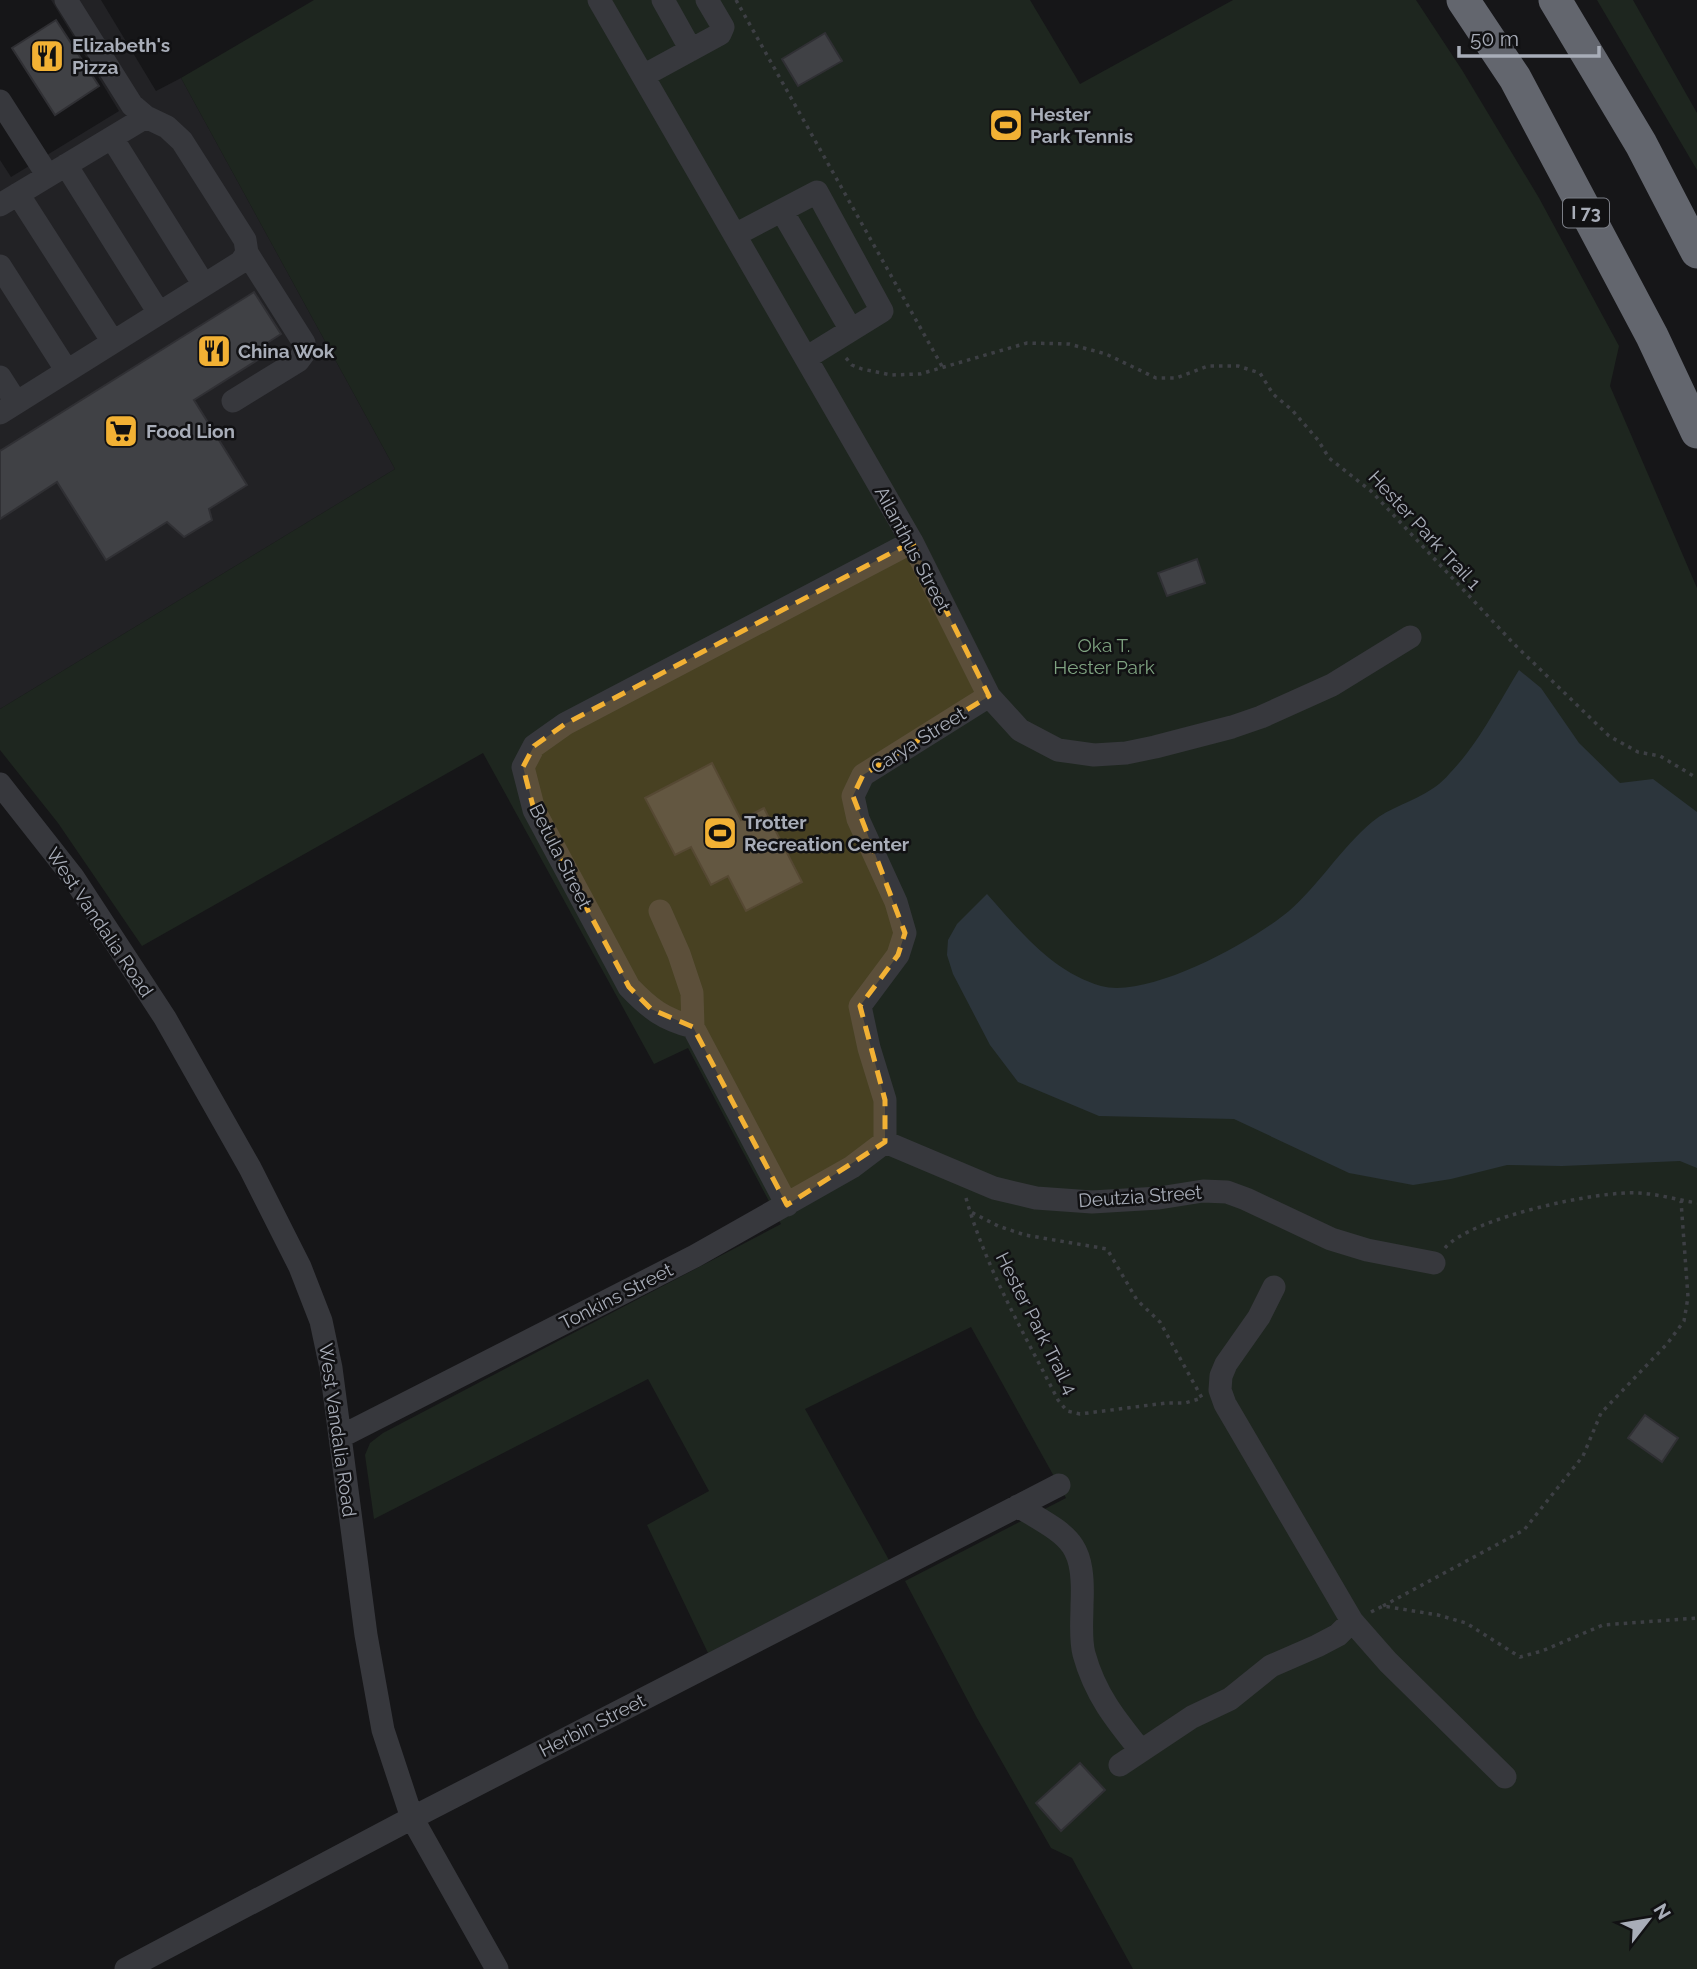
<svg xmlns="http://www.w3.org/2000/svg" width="1697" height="1969" viewBox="0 0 1697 1969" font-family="Raleway,sans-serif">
	<rect width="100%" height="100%" fill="#161618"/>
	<path fill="#222225" d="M 51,0 L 101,0 L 156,91 L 181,78 L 395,469 L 0,709 L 0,160 L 11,177 L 119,111 Z"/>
	<path fill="#1e261f" d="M 314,0 L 1030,0 L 1080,84 L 1233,0 L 1416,0 L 1462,70 L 1539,198 L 1619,346 L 1610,386 L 1697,588 L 1697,1969 L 1133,1969 L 1072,1858 L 1051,1848 L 977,1718 L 905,1581 L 1066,1498 L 971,1327 L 805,1409 L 889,1560 L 708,1653 L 647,1525 L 709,1491 L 648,1379 L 374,1519 L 365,1455 L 370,1443 L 383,1433 L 781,1224 L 688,1048 L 654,1064 L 483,753 L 142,946 L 58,823 L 0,750 L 0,709 L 395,469 L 181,78 Z
		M 1597,0 L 1633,0 L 1697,113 L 1697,170 Z"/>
	<path fill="#2c353c" d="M 1519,670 L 1541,688 L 1579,743 L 1620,783 L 1653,779 L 1697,812 L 1697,1168 L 1680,1161 L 1562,1166 L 1507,1165 L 1451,1179 L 1413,1185 L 1349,1173 L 1234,1119 L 1099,1116 L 1018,1082 L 990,1045 L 953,974 L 947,955 L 948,940 L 957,924 L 987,894 C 1019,930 1052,972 1101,986 C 1149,999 1252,942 1289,911 C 1319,885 1341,848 1372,822 C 1390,807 1413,802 1432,789 C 1442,783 1451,772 1459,763 C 1481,738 1501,699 1519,670 Z"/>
	<path fill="#404145" stroke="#303034" stroke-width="2" d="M 56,20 L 99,86 L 55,115 L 12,48 Z
		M 825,33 L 842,61 L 798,86 L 782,59 Z
		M 254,292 L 281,334 L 267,343 L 272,351 L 194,400 L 247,485 L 209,509 L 212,520 L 184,537 L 167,522 L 106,560 L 57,482 L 0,519 L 0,451 Z
		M 1197,559 L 1205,583 L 1167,596 L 1158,573 Z
		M 712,763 L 741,820 L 764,808 L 802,882 L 746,911 L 728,876 L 711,885 L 691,847 L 675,855 L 645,798 Z
		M 1645,1415 L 1678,1438 L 1662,1462 L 1628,1438 Z
		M 1080,1763 L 1105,1790 L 1061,1831 L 1036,1803 Z"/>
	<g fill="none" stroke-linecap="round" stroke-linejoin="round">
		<path stroke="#3d3f44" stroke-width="3.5" stroke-dasharray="3.5 5" stroke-linecap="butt" d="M 736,0 L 943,368
			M 846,358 L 852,365 L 862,369 L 891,375 L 920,374 L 1027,343 L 1069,344 L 1106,354 L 1156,378 L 1176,378 L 1208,366 L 1238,366 L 1260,373 L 1273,394 L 1292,410 L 1318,440 L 1329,458 L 1371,491 L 1514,644 L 1609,736 L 1638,752 L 1660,756 L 1697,778
			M 966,1198 C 986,1269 1025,1335 1058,1400 L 1067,1411 L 1080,1414 L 1166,1403 L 1185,1403 L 1202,1398 L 1160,1322 L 1137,1300 L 1107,1249 L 1025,1235 L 998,1226 L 969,1211
			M 1445,1248 C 1470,1218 1599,1190 1639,1193 C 1658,1194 1678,1200 1697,1203
			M 1383,1606 L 1524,1530 L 1583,1456 L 1601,1413 L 1667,1344 L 1684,1321 L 1688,1297 L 1681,1201
			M 1371,1612 L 1383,1606 L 1438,1615 L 1466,1623 L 1520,1657 L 1542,1651 L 1603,1625 L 1697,1618"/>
		<path stroke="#37383d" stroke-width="23" d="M 599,0 L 912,542 L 989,696 L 1020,730 L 1058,750 L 1094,755 L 1126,753 L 1155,747 L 1232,727 L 1261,717 L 1332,685 L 1410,637
			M 663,0 L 691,50
			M 643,76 L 720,34 L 723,27 L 707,0
			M 0,101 L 48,176 L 146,117
			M 112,138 L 204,285
			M 66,165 L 159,313
			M 18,194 L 113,342
			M 0,205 L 48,176
			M 782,211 L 851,330
			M 735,235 L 817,192 L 882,311 L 806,358
			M 0,266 L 67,371
			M 0,377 L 16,402
			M 233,401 L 298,361 L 304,353 L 304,343 L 247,253
			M 0,413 L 241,262 L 247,253 L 245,240 L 182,141 L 167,127 L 146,117 L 132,105 L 66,0
			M 0,784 L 73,877 L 165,1018 L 250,1168 L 300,1267 L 321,1321 L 331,1368 L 366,1635 L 383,1730 L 412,1818 L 497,1969
			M 660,911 L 679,954 L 692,993 L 693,1027
			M 885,1142 L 994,1188 L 1036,1198 L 1092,1202 L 1159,1198 L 1203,1191 L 1227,1192 L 1246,1199 L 1331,1239 L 1367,1250 L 1434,1263
			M 885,1142 L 885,1100 L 869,1048 L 860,1006 L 898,955 L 905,933 L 896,902 L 858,819 L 853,796 L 863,775 L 989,696
			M 787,1205 L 693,1027 C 663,1019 650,1009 629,987 L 534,810 L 523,767 L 534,746 L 565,724 L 912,542
			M 1274,1287 L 1259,1317 L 1226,1364 L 1221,1376 L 1220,1390 L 1225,1404 L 1352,1621 L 1388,1662 L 1505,1777
			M 340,1437 L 695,1256 L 852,1167 L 885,1142
			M 1018,1506 C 1069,1537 1085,1540 1082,1605 C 1082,1620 1080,1639 1084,1654 C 1095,1694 1115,1719 1141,1751
			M 1120,1765 L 1192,1717 L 1230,1699 L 1271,1666 L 1317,1646 L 1338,1635 L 1352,1621
			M 126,1969 L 412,1818 L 1059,1485"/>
		<path stroke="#63666e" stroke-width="33" d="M 1463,0 L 1515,78 L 1652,336 L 1697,432
			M 1555,0 L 1641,144 L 1697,252"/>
	</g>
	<path fill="#f2b134" fill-opacity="0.2" stroke="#f2b134" stroke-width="5" stroke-dasharray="14 9" stroke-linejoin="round" d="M 912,542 L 989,696 L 863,775 L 853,796 L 905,933 L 898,955 L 860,1006 L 885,1100 L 885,1142 L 787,1205 L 693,1027 L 651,1009 L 629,987 L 534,810 L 523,767 L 534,746 L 565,724 Z"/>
	<defs>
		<g id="restaurant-square" transform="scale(1.75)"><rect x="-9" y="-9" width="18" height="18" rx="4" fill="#f2b134" stroke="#111113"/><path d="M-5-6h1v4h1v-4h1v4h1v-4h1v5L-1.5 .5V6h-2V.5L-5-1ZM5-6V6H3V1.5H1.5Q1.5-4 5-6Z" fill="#111"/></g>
		<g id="stadium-square" transform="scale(1.75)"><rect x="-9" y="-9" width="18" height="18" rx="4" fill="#f2b134" stroke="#111113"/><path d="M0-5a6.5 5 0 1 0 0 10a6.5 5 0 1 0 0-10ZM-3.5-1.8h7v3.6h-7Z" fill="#111"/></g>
		<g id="supermarket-square" transform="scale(1.75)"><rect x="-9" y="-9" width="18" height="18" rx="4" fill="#f2b134" stroke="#111113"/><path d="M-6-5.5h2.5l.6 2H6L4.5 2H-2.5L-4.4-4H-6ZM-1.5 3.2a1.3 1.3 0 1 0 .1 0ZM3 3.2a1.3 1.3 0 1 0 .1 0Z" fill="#111"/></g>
	</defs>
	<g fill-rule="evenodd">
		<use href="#restaurant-square" x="47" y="56"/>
		<use href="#stadium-square" x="1006" y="125"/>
		<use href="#restaurant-square" x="214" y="351"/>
		<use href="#supermarket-square" x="121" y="431"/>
		<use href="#stadium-square" x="720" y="833"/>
	</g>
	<g text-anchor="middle" stroke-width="5" stroke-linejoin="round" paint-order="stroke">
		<rect fill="#111113" stroke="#7b7e86" stroke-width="2" x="1563" y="198.5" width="46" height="29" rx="5"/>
		<g font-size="18" font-weight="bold" fill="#a8adb8">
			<text x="1586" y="219">I 73</text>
		</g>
		<g font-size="19" font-weight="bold" fill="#a8adb8" stroke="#111113" text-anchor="start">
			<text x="72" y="52">Elizabeth's<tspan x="72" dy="22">Pizza</tspan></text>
			<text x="1030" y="121">Hester<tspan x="1030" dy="22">Park Tennis</tspan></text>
			<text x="238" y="358">China Wok</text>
			<text x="146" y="438">Food Lion</text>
			<text x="744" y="829">Trotter<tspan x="744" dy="22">Recreation Center</tspan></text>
		</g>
		<g font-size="19" fill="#a8adb8" stroke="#111113">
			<text transform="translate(1425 530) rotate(47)" y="7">Hester Park Trail 1</text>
			<text transform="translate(913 549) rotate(62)" y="7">Ailanthus Street</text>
			<text transform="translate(918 740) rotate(-32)" y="7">Carya Street</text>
			<text transform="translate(561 856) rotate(63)" y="7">Betula Street</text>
			<text transform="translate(100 922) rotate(56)" y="7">West Vandalia Road</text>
			<text transform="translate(1140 1196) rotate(-4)" y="7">Deutzia Street</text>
			<text transform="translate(616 1296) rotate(-27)" y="7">Tonkins Street</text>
			<text transform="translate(1037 1323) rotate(63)" y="7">Hester Park Trail 4</text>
			<text transform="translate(338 1430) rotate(82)" y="7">West Vandalia Road</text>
			<text transform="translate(592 1725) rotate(-27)" y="7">Herbin Street</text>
		</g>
		<g font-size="19" fill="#7fa381" stroke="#111113">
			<text x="1104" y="652">Oka T.<tspan x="1104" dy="22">Hester Park</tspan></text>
		</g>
	</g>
	<g transform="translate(1648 1920) rotate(59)" stroke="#111113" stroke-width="5" paint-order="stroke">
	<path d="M0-5L12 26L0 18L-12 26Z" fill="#a8adb8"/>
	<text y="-10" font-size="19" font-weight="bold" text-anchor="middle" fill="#a8adb8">N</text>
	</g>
	<path d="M1459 46v10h140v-10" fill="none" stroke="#a8adb8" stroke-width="3.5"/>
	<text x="1470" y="46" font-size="21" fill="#a8adb8" stroke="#111113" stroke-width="5" paint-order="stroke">50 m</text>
</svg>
